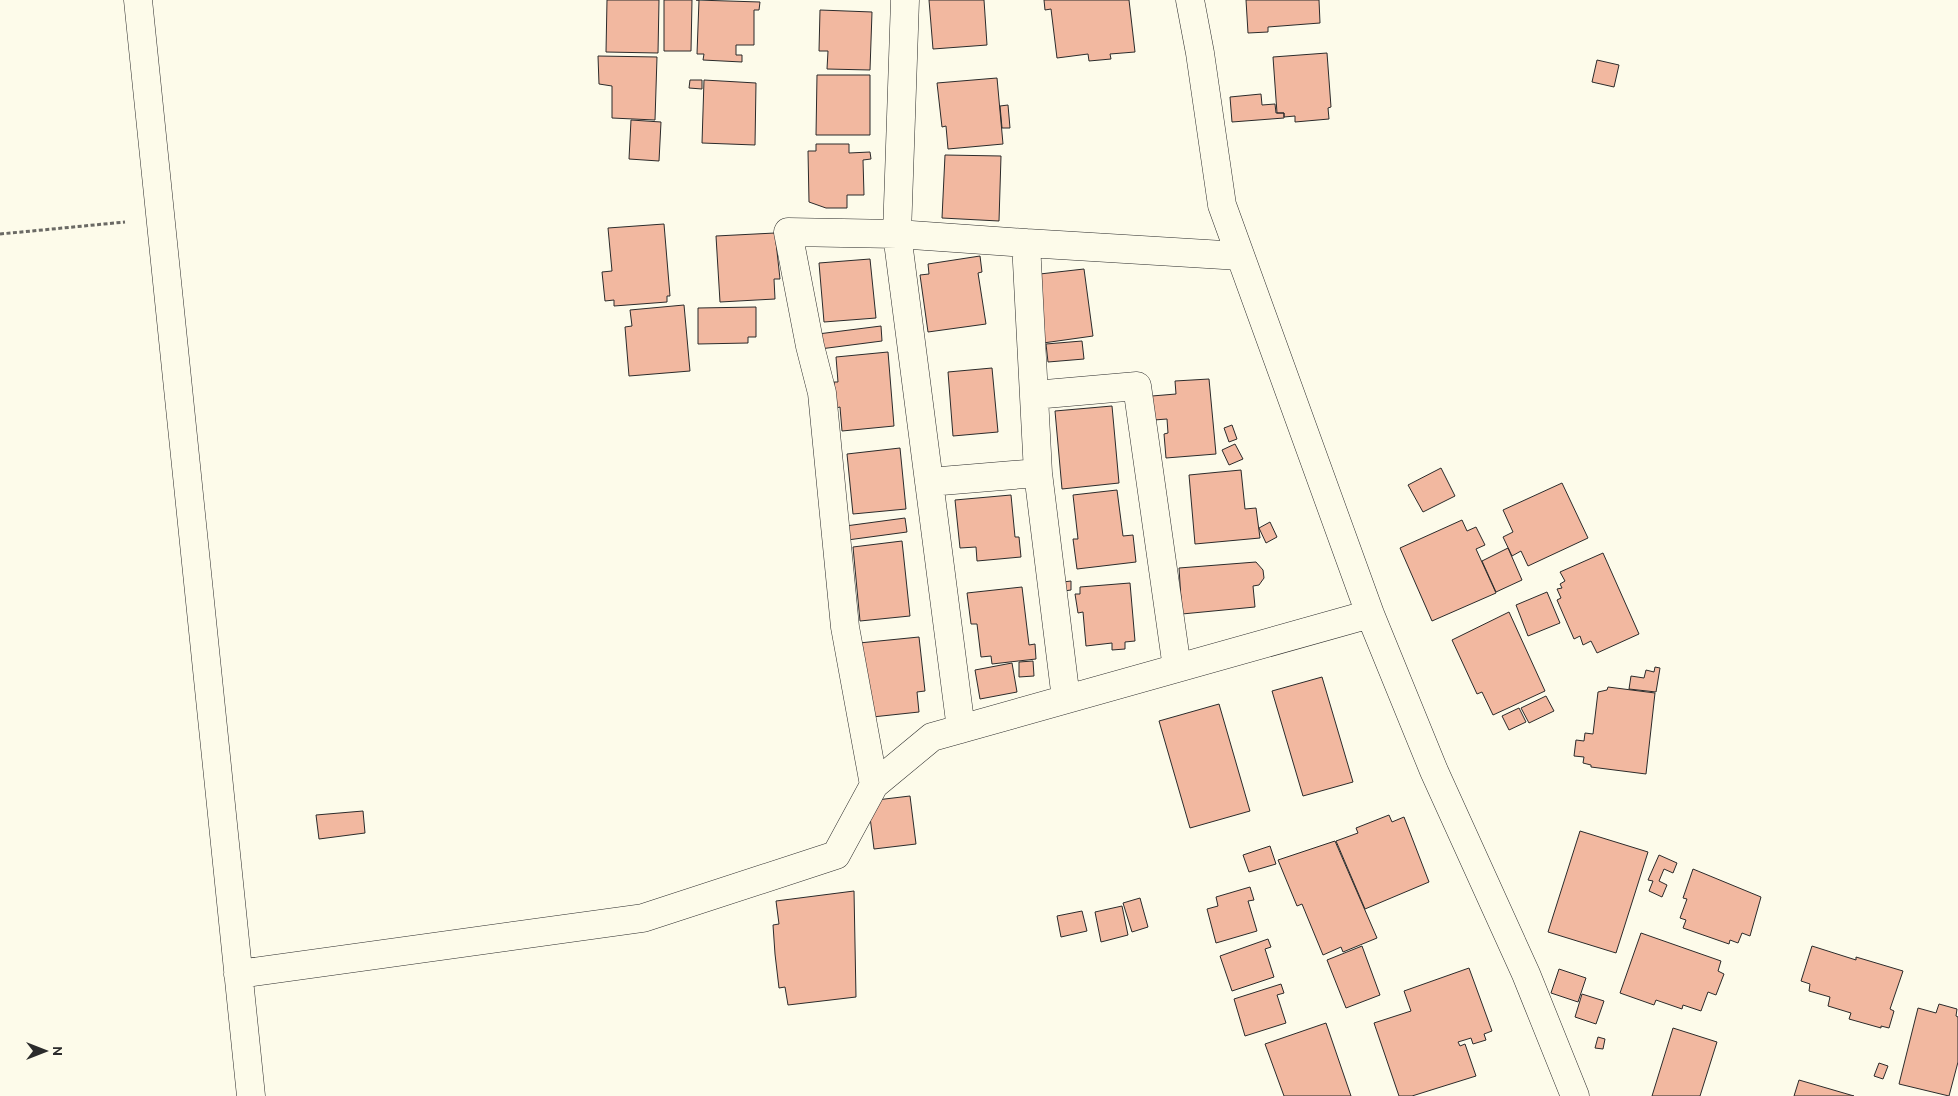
<svg xmlns="http://www.w3.org/2000/svg" width="1958" height="1096" viewBox="0 0 1958 1096" font-family="Overpass,sans-serif">
	<rect width="100%" height="100%" fill="#fdfbea"/>
	<path fill="#f2b8a0" stroke="#2b2b2b" d="M 607,0 L 659,0 L 658,53 L 606,52 Z
		M 664,0 L 692,0 L 691,51 L 664,51 Z
		M 696,0 L 760,2 L 759,10 L 754,10 L 754,45 L 736,45 L 736,55 L 742,55 L 742,62 L 703,60 L 704,54 L 697,54 L 699,0 Z
		M 929,0 L 984,0 L 987,45 L 933,49 Z
		M 1044,0 L 1129,0 L 1135,52 L 1110,54 L 1111,59 L 1089,61 L 1088,54 L 1057,58 L 1051,9 L 1045,10 Z
		M 1246,0 L 1319,0 L 1320,23 L 1268,27 L 1268,32 L 1248,33 Z
		M 820,10 L 872,12 L 870,70 L 827,69 L 828,51 L 819,51 Z
		M 1327,53 L 1331,107 L 1328,108 L 1329,119 L 1295,122 L 1295,116 L 1284,117 L 1284,113 L 1277,113 L 1273,57 Z
		M 598,56 L 657,57 L 655,120 L 612,118 L 612,86 L 599,84 Z
		M 1597,60 L 1619,65 L 1614,87 L 1592,82 Z
		M 817,75 L 870,75 L 870,135 L 816,135 Z
		M 997,78 L 1003,144 L 948,149 L 946,126 L 942,127 L 937,83 Z
		M 690,80 L 702,80 L 702,89 L 689,88 Z
		M 704,80 L 756,83 L 755,145 L 702,143 Z
		M 1261,94 L 1262,105 L 1275,104 L 1276,113 L 1284,113 L 1284,118 L 1232,122 L 1230,97 Z
		M 1008,105 L 1010,128 L 1002,128 L 1000,106 Z
		M 631,120 L 661,122 L 659,161 L 629,159 Z
		M 816,144 L 849,144 L 849,153 L 870,152 L 871,159 L 863,160 L 864,195 L 847,195 L 847,208 L 826,208 L 809,202 L 808,151 L 816,151 Z
		M 945,155 L 1001,156 L 999,221 L 942,218 Z
		M 664,224 L 670,296 L 667,296 L 667,302 L 614,306 L 614,300 L 605,301 L 602,272 L 612,271 L 608,228 Z
		M 775,233 L 780,279 L 774,279 L 775,299 L 720,302 L 716,236 Z
		M 980,256 L 982,272 L 978,273 L 986,324 L 928,332 L 920,275 L 929,274 L 928,264 Z
		M 870,259 L 876,318 L 824,322 L 819,263 Z
		M 1084,269 L 1093,336 L 1036,344 L 1031,275 Z
		M 684,305 L 690,371 L 629,376 L 625,327 L 632,326 L 630,310 Z
		M 756,307 L 756,337 L 748,337 L 748,343 L 698,344 L 698,308 Z
		M 881,326 L 882,341 L 820,349 L 818,334 Z
		M 1082,341 L 1084,359 L 1048,362 L 1046,344 Z
		M 888,352 L 894,426 L 842,431 L 840,407 L 836,408 L 834,382 L 838,382 L 836,357 Z
		M 992,368 L 998,432 L 953,436 L 948,372 Z
		M 1209,379 L 1216,454 L 1166,458 L 1164,434 L 1168,433 L 1167,419 L 1154,420 L 1152,396 L 1176,394 L 1175,381 Z
		M 1112,406 L 1119,483 L 1062,489 L 1055,411 Z
		M 1232,425 L 1237,439 L 1229,442 L 1224,428 Z
		M 1235,444 L 1243,459 L 1229,465 L 1222,450 Z
		M 900,448 L 906,509 L 853,514 L 847,454 Z
		M 1441,468 L 1455,496 L 1423,512 L 1408,485 Z
		M 1241,470 L 1245,509 L 1256,508 L 1260,538 L 1195,544 L 1189,475 Z
		M 1562,483 L 1588,538 L 1528,566 L 1521,551 L 1512,556 L 1503,537 L 1513,532 L 1503,510 Z
		M 1117,490 L 1123,536 L 1133,535 L 1136,562 L 1077,569 L 1073,539 L 1078,539 L 1073,495 Z
		M 1011,495 L 1015,537 L 1019,537 L 1021,557 L 977,561 L 976,547 L 960,548 L 955,500 Z
		M 905,518 L 907,532 L 840,541 L 838,527 Z
		M 1462,520 L 1467,531 L 1476,527 L 1485,545 L 1476,549 L 1496,593 L 1432,621 L 1400,548 Z
		M 1270,522 L 1277,537 L 1266,543 L 1259,528 Z
		M 902,541 L 910,616 L 860,621 L 853,547 Z
		M 1508,548 L 1522,580 L 1496,592 L 1482,561 Z
		M 1603,553 L 1639,634 L 1597,653 L 1591,641 L 1583,645 L 1580,636 L 1574,639 L 1557,600 L 1561,598 L 1557,589 L 1562,588 L 1560,584 L 1565,581 L 1560,572 Z
		M 1256,562 L 1263,570 L 1264,578 L 1259,585 L 1253,586 L 1255,607 L 1182,614 L 1179,568 Z
		M 1071,581 L 1071,590 L 1056,592 L 1055,583 Z
		M 1130,583 L 1135,641 L 1125,642 L 1125,649 L 1112,650 L 1112,643 L 1086,646 L 1083,612 L 1078,613 L 1075,594 L 1080,594 L 1080,587 Z
		M 1022,587 L 1029,645 L 1035,644 L 1036,659 L 992,664 L 991,656 L 981,657 L 977,624 L 971,624 L 967,593 Z
		M 1547,592 L 1560,623 L 1528,636 L 1516,605 Z
		M 1509,612 L 1545,691 L 1493,715 L 1482,692 L 1477,694 L 1452,640 Z
		M 919,637 L 925,691 L 917,692 L 919,712 L 863,718 L 859,643 Z
		M 1033,661 L 1034,676 L 1019,677 L 1019,662 Z
		M 1012,663 L 1017,692 L 980,699 L 975,670 Z
		M 1655,667 L 1660,668 L 1656,692 L 1629,689 L 1631,676 L 1644,678 L 1646,670 L 1654,672 Z
		M 1322,677 L 1353,782 L 1303,796 L 1272,691 Z
		M 1608,687 L 1655,693 L 1646,774 L 1591,767 L 1591,765 L 1583,763 L 1584,757 L 1574,756 L 1576,740 L 1584,741 L 1585,733 L 1593,734 L 1598,692 L 1607,690 Z
		M 1546,696 L 1554,711 L 1529,723 L 1521,708 Z
		M 1219,704 L 1250,811 L 1190,828 L 1159,721 Z
		M 1519,708 L 1526,722 L 1509,730 L 1502,716 Z
		M 910,796 L 916,844 L 874,849 L 868,801 Z
		M 363,811 L 365,833 L 319,839 L 316,815 Z
		M 1389,815 L 1392,822 L 1404,817 L 1429,882 L 1365,909 L 1336,841 L 1358,833 L 1356,828 Z
		M 1580,831 L 1648,852 L 1616,953 L 1548,932 Z
		M 1335,841 L 1377,938 L 1343,952 L 1341,947 L 1323,955 L 1302,904 L 1297,906 L 1278,860 Z
		M 1270,846 L 1276,864 L 1249,872 L 1243,855 Z
		M 1659,855 L 1677,863 L 1673,873 L 1664,869 L 1659,881 L 1667,885 L 1662,897 L 1649,891 L 1653,881 L 1648,880 Z
		M 1693,869 L 1761,897 L 1750,936 L 1742,933 L 1738,943 L 1730,940 L 1729,944 L 1683,928 L 1686,920 L 1680,918 L 1687,899 L 1683,898 Z
		M 1250,887 L 1254,900 L 1248,901 L 1257,931 L 1216,943 L 1207,909 L 1218,906 L 1216,897 Z
		M 854,891 L 856,997 L 788,1005 L 785,987 L 779,988 L 775,954 L 773,925 L 779,924 L 776,901 Z
		M 1140,898 L 1148,927 L 1132,932 L 1123,903 Z
		M 1122,906 L 1128,935 L 1101,942 L 1095,912 Z
		M 1082,911 L 1087,931 L 1061,937 L 1057,916 Z
		M 1641,933 L 1721,961 L 1718,971 L 1724,974 L 1716,995 L 1708,992 L 1701,1011 L 1683,1005 L 1682,1009 L 1656,1000 L 1654,1005 L 1620,993 Z
		M 1268,939 L 1271,947 L 1265,949 L 1274,977 L 1232,991 L 1220,956 Z
		M 1362,946 L 1380,995 L 1346,1008 L 1327,960 Z
		M 1812,946 L 1856,960 L 1856,957 L 1903,971 L 1890,1009 L 1894,1011 L 1889,1028 L 1881,1026 L 1881,1028 L 1849,1019 L 1851,1013 L 1828,1006 L 1830,997 L 1809,991 L 1810,984 L 1801,981 Z
		M 1469,968 L 1492,1031 L 1484,1034 L 1486,1040 L 1473,1044 L 1471,1038 L 1458,1042 L 1460,1046 L 1465,1044 L 1476,1076 L 1412,1096 L 1399,1096 L 1374,1023 L 1411,1011 L 1404,991 Z
		M 1559,969 L 1586,978 L 1578,1002 L 1551,993 Z
		M 1281,984 L 1284,993 L 1277,995 L 1286,1023 L 1245,1036 L 1234,999 Z
		M 1582,994 L 1604,1001 L 1596,1024 L 1575,1017 Z
		M 1939,1004 L 1957,1009 L 1956,1016 L 1958,1017 L 1958,1062 L 1949,1096 L 1899,1084 L 1918,1008 L 1936,1013 Z
		M 1326,1023 L 1351,1096 L 1284,1096 L 1265,1044 Z
		M 1673,1028 L 1717,1042 L 1700,1096 L 1652,1096 Z
		M 1598,1037 L 1605,1039 L 1603,1049 L 1595,1048 Z
		M 1879,1063 L 1888,1066 L 1883,1079 L 1874,1076 Z
		M 1799,1080 L 1854,1096 L 1794,1096 Z"/>
	<g fill="none" stroke-linecap="round" stroke-linejoin="round">
		<g stroke="#2b2b2b" stroke-width="29">
			<path id="minor" d="M 138,0 L 251,1096
				M 1190,0 L 1200,53 L 1222,205 L 1370,614 L 1434,771 L 1526,974 L 1575,1096
				M 1034,395 L 1137,386 L 1177,668
				M 929,482 L 1038,473
				M 1066,699 L 1038,473 L 1026,243 L 1240,256
				M 961,729 L 897,234 L 1026,243
				M 874,785 L 845,627 L 822,393 L 810,346 L 788,232 L 897,234 L 905,0
				M 238,974 L 643,918 L 836,855 L 874,785 L 932,737 L 1370,614"/>
		</g>
		<path stroke="#6a6964" stroke-width="3" stroke-dasharray="4 2.5" stroke-linecap="butt" d="M 0,234 L 125,222"/>
		<use href="#minor" stroke="#fdfbea" stroke-width="28"/>
	</g>
	<g transform="translate(45 1051) rotate(90)" stroke="#fdfbea" stroke-width="4" paint-order="stroke">
	<path d="M0-4L9 19L0 12L-9 19Z" fill="#2b2b2b"/>
	<text y="-8" font-size="14" font-weight="bold" text-anchor="middle" fill="#2b2b2b">N</text>
	</g>
</svg>
